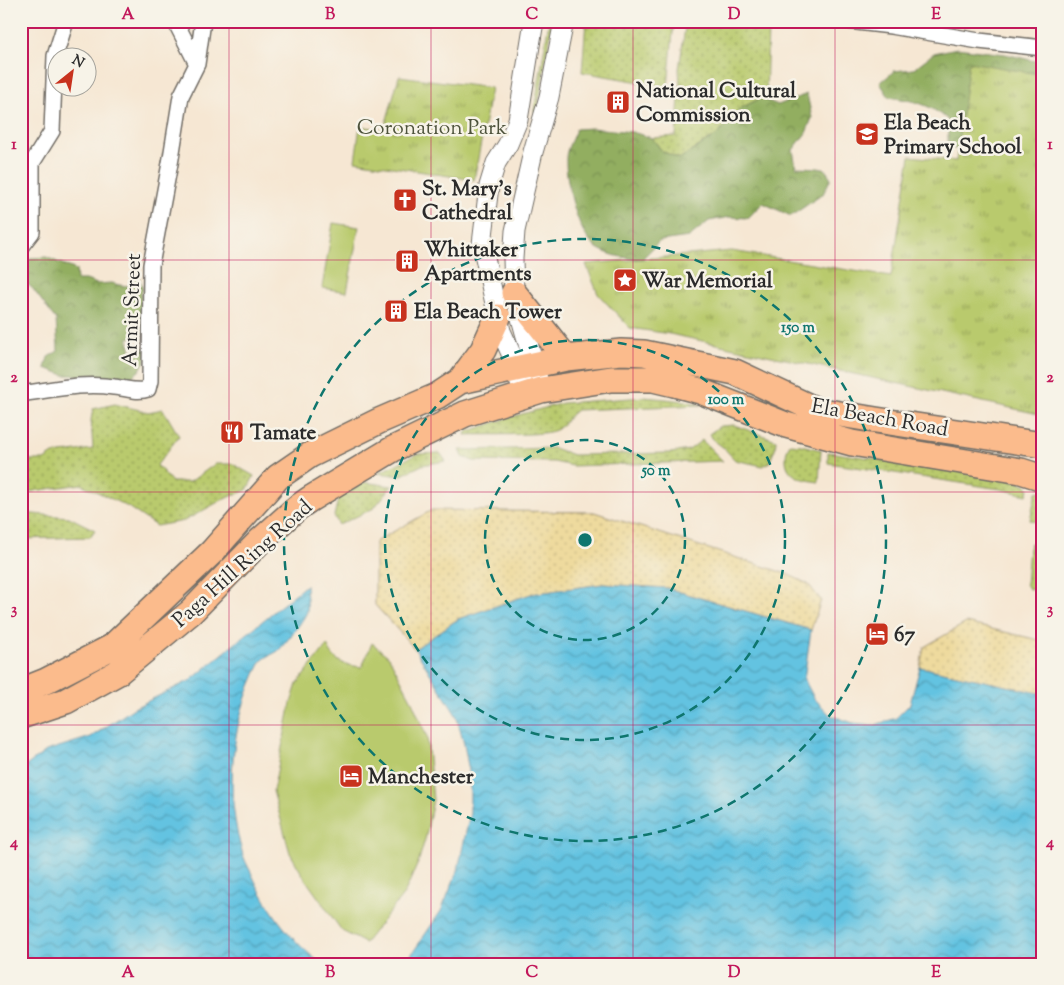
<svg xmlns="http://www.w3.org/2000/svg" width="1064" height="985" viewBox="0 0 1064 985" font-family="'Sorts Mill Goudy',serif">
	<defs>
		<pattern id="grass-dots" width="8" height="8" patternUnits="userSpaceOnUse" patternTransform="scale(1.25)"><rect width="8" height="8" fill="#b9ca6d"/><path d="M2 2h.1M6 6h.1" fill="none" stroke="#97a45a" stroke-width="1.8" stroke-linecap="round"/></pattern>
		<pattern id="forest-crowns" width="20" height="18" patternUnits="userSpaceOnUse" patternTransform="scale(1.25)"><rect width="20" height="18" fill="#92ae60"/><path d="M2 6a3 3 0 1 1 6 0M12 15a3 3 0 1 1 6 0" fill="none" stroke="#778e4f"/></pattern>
		<pattern id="sand-dots" width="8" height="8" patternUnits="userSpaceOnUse" patternTransform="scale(1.25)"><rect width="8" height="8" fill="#eeda9e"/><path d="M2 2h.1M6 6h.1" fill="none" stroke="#cb8" stroke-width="1.8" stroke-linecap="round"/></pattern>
		<pattern id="park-tufts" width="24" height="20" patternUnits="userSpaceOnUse" patternTransform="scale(1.25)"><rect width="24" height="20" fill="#b9ca6d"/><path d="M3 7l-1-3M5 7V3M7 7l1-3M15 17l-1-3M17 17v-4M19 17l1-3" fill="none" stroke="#97a45a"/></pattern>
		<pattern id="water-waves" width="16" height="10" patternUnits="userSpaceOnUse" patternTransform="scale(1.25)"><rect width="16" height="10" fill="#63c3e1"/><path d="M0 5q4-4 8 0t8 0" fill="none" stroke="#529fb7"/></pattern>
	</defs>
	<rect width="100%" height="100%" fill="#f7f3e8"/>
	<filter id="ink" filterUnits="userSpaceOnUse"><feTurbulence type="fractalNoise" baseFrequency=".02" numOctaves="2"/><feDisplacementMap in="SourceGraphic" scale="10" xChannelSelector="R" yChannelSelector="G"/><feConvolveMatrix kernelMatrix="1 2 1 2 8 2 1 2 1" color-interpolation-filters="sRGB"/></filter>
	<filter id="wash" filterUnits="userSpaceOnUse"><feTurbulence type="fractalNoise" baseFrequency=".0096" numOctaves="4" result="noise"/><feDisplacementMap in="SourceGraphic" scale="20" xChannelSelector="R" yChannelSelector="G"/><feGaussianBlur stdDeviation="1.12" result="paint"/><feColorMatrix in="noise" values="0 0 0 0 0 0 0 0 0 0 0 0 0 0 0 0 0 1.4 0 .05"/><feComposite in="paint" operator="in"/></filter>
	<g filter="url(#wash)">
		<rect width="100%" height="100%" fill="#f6e7d3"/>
		<path fill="url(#grass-dots)" stroke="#727a4c" d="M 549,21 L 553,21 L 537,112 L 536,112 L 534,111 Z
			M 586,21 L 674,21 L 668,87 L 582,72 Z
			M 686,21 L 733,21 L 768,27 L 766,101 L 761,98 L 741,108 L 717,135 L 679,159 L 662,151 L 652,138 L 676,136 L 680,85 L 679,69 Z
			M 644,397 L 686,401 L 701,405 L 577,410 C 569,415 565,424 558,429 C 547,437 482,434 465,435 L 466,432 L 511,417 L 563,403 Z
			M 115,404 L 148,412 L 163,409 L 179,436 L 157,465 L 172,482 L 190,482 L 215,464 L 233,464 L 254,476 L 247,490 L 222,500 L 184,521 L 156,526 L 128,507 L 81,484 L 21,493 L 21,460 L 44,460 L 53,454 L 93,449 L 91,420 L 93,409 Z
			M 734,425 L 776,440 L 775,449 L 769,463 L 763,466 L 735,460 L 724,448 L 712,439 L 709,434 L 720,426 Z
			M 702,440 L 723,461 L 572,466 L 554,462 L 473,461 L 463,457 L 460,450 L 554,448 L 573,455 L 671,453 L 689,450 Z
			M 790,444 L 801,445 L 821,450 L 819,482 C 804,480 786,477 786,459 C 786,452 787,449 790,444 Z
			M 828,452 L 1004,477 L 1027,485 L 1029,489 L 1027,495 L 1000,489 L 828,463 Z
			M 440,453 L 446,461 L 422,465 L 400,476 L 378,473 L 417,454 Z
			M 363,482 L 392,486 L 374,508 L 339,525 L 334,516 L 338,499 Z
			M 1041,491 L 1043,492 L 1043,524 L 1030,520 L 1036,492 Z
			M 21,513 L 69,517 L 95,530 L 90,537 L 21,539 Z
			M 1031,543 L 1043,545 L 1043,591 L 1029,589 L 1026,584 L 1029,548 Z"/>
		<path fill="url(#forest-crowns)" stroke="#5e6c46" d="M 957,48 L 1005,54 L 1043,63 L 1043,179 L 977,161 L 948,145 L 948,120 C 928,103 914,101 889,97 L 880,83 L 894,71 L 913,69 L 934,53 Z
			M 807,94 L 812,118 L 806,133 L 793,150 L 796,167 L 824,168 L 831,178 L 823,194 L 791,216 L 763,203 L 748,218 L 730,217 L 709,221 L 689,237 L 660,241 L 642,259 C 626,258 612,257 597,248 C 578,237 565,180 566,158 C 566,149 573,138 576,129 L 592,128 L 632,132 L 652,138 L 662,151 L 679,159 L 717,135 L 741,108 L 761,98 L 778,105 Z
			M 46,257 L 76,270 L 77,280 L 86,280 L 97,284 L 112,283 L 119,285 L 129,286 L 136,267 L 143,289 L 141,294 L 142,335 L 128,338 L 131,351 L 146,347 L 147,357 L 140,370 L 129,379 L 109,380 L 91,376 L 64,375 L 45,368 L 48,357 L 58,351 L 56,320 L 33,289 L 24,281 L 23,271 L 31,258 Z"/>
		<path fill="url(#sand-dots)" stroke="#8c8264" d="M 432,510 L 594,512 L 787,574 L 808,584 L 821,600 L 811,630 L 666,588 L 602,584 L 531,594 L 458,619 L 415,649 L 375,605 L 375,542 Z
			M 966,623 L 1043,641 L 1043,694 L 920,667 L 924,647 Z"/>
		<path fill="url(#park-tufts)" stroke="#727a4c" d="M 969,62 L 1043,75 L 1043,415 L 670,334 L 630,328 L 598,294 L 586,264 L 732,251 L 891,277 L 910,156 L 956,161 Z
			M 399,76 L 491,88 L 474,180 L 355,161 L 360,126 L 384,130 Z"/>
		<path fill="#b9ca6d" stroke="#727a4c" d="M 333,223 L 359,227 L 347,292 L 322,288 Z
			M 372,643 L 389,657 L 411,699 L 427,737 L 433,800 L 426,836 L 418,863 L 404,894 L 365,943 L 342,931 L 305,879 L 290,853 L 273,791 L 291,703 L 297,684 L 327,645 C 335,663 344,665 362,667 Z"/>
		<path fill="url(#water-waves)" stroke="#477786" d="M 603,584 L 666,588 L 811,630 L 804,679 L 814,698 L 830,715 L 853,723 L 875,725 L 896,718 L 910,704 L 920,667 L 1043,694 L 1043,964 L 405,964 L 441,911 L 458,870 L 470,813 L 470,777 L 464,744 L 456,715 L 415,649 L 458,619 L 531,594 Z
			M 306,585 C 306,593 308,603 307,611 C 306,618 283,646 278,651 C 272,655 263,657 260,664 C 230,722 224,793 243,855 C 246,864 251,871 254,879 C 271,914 291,941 322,964 L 21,964 L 21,767 L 26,766 L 46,751 L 91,737 L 134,708 L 191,680 Z"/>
	</g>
	<g filter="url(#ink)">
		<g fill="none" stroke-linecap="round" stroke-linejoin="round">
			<g stroke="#726d66" stroke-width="18">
				<path id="minor" d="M 175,21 L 197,64
					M 848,21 L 891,26 L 979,41 L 1043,48
					M 21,246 L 32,232 L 32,163 L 52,131 L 55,56 L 66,21
					M 21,394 C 51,390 84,382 114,387 C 126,388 137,393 148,389 L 150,381 L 151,265 L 171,158 L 181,96 L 197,64 L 203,21"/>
			</g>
			<g stroke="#726d66" stroke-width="21">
				<path id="tertiary" d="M 541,390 L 514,293 L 513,259 L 515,231 L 533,152 L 549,97 L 564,21
					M 522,394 L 517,367 L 501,331 L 482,244 L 489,186 L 496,163 L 508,144 L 518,120 L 534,21"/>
			</g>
			<g stroke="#726d66" stroke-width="28">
				<path id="trunk" d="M 514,293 L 566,358
					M 460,381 L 566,358 L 621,352 L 644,353 L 735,372 L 816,410 L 876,420 L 1043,445
					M 21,691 L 46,681 L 112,647 L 212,552 L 278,477 L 310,455 L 379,421 L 437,396 L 460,381 L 483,350 L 498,317
					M 21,716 L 66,701 L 117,673 L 191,612 L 261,540 L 297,508 L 310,499 L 393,449 L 465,414 L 541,390 L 611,379 L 653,379 L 674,384 L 700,391 L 786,425 L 852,443 L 1021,471 L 1043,478"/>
			</g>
			<use href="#minor" stroke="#fff" stroke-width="15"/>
			<use href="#tertiary" stroke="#fff" stroke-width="19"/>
			<use href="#trunk" stroke="#fbbb8c" stroke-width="25"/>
		</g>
	</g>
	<path fill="none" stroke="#c2185b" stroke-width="1" stroke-opacity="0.55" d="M 229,21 L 229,964M 431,21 L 431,964M 633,21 L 633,964M 835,21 L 835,964M 21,260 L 1043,260M 21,492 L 1043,492M 21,725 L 1043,725"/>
	<g fill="none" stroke="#0f766e" stroke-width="2.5" stroke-dasharray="9 6">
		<circle cx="585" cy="540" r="100"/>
		<circle cx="585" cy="540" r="200"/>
		<circle cx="585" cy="540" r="301"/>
	</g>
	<defs>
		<g id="building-square" transform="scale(1.25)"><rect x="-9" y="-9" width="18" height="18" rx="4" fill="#c8321e" stroke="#f7f3e8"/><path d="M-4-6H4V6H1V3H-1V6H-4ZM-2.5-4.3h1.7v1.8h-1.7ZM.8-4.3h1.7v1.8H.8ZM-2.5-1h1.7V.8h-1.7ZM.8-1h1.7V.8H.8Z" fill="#fff"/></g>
		<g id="school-square" transform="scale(1.25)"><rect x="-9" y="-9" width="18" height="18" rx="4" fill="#c8321e" stroke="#f7f3e8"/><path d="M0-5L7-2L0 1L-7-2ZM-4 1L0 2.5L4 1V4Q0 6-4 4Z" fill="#fff"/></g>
		<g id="church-square" transform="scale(1.25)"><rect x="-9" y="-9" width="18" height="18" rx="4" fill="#c8321e" stroke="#f7f3e8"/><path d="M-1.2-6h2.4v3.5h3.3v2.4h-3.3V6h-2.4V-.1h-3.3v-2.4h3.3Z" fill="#fff"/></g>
		<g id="sight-square" transform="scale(1.25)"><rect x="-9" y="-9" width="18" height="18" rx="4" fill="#c8321e" stroke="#f7f3e8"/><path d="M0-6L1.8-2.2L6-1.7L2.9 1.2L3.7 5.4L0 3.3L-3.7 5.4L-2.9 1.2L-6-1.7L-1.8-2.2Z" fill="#fff"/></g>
		<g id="restaurant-square" transform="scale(1.25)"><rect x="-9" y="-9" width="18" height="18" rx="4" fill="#c8321e" stroke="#f7f3e8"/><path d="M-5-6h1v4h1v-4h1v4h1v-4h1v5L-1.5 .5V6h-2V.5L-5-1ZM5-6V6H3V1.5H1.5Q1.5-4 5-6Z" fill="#fff"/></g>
		<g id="hotel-square" transform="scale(1.25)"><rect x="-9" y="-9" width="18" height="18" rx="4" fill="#c8321e" stroke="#f7f3e8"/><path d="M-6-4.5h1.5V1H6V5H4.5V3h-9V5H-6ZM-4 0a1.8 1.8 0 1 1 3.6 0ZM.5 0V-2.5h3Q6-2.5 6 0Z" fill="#fff"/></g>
	</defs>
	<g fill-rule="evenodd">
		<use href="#building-square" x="618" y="102"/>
		<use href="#school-square" x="867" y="134"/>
		<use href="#church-square" x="405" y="200"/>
		<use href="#building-square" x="407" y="261"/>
		<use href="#sight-square" x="625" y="280"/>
		<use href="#building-square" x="396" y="311"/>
		<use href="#restaurant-square" x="232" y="432"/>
		<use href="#hotel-square" x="877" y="634"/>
		<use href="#hotel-square" x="351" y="776"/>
	</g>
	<g text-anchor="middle" stroke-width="5" stroke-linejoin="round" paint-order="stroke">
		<g font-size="21" font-weight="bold" fill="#2b2b2b" stroke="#f7f3e8" text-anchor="start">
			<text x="636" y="97">National Cultural<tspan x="636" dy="24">Commission</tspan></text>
			<text x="884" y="129">Ela Beach<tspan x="884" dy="24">Primary School</tspan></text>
			<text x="422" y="195">St. Mary’s<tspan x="422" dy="24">Cathedral</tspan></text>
			<text x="424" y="256">Whittaker<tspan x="424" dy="24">Apartments</tspan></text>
			<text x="642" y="287">War Memorial</text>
			<text x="414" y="318">Ela Beach Tower</text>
			<text x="250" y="439">Tamate</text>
			<text x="894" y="641">67</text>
			<text x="368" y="783">Manchester</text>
		</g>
		<g font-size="21" fill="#4e533c" stroke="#f7f3e8">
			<text x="432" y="134">Coronation Park</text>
		</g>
		<g font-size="21" fill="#2b2b2b" stroke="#f7f3e8">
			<text transform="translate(131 310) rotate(-88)" y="7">Armit Street</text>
			<text transform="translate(880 417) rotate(10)" y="7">Ela Beach Road</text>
			<text transform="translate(242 563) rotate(-42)" y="7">Paga Hill Ring Road</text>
		</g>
	</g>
	<circle cx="585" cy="540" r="8" fill="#0f766e" stroke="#f7f3e8" stroke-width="2.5"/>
	<g font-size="15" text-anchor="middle" font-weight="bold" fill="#0f766e" stroke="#f7f3e8" stroke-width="5" stroke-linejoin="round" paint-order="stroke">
		<text x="798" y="332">150 m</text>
		<text x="726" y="404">100 m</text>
		<text x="656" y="475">50 m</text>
	</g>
	<rect width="1064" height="985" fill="none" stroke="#f7f3e8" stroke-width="55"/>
	<g transform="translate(72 72) rotate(30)"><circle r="24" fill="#f7f3e8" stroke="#a5a39c"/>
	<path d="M0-4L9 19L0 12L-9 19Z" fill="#c8321e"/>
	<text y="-8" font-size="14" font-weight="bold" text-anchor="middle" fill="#2b2b2b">N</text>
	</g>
	<rect x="28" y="28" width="1008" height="930" fill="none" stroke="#c2185b" stroke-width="2"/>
	<g font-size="16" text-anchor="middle" font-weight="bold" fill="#c2185b">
		<text x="128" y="19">A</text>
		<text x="330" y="19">B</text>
		<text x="532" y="19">C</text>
		<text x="734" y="19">D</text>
		<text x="936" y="19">E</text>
		<text x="14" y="149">1</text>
		<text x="1050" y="149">1</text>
		<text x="14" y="382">2</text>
		<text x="1050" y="382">2</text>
		<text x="14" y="614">3</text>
		<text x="1050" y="614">3</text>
		<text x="14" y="847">4</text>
		<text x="1050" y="847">4</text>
		<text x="128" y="977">A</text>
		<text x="330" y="977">B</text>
		<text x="532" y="977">C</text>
		<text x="734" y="977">D</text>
		<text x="936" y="977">E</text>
	</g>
</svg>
